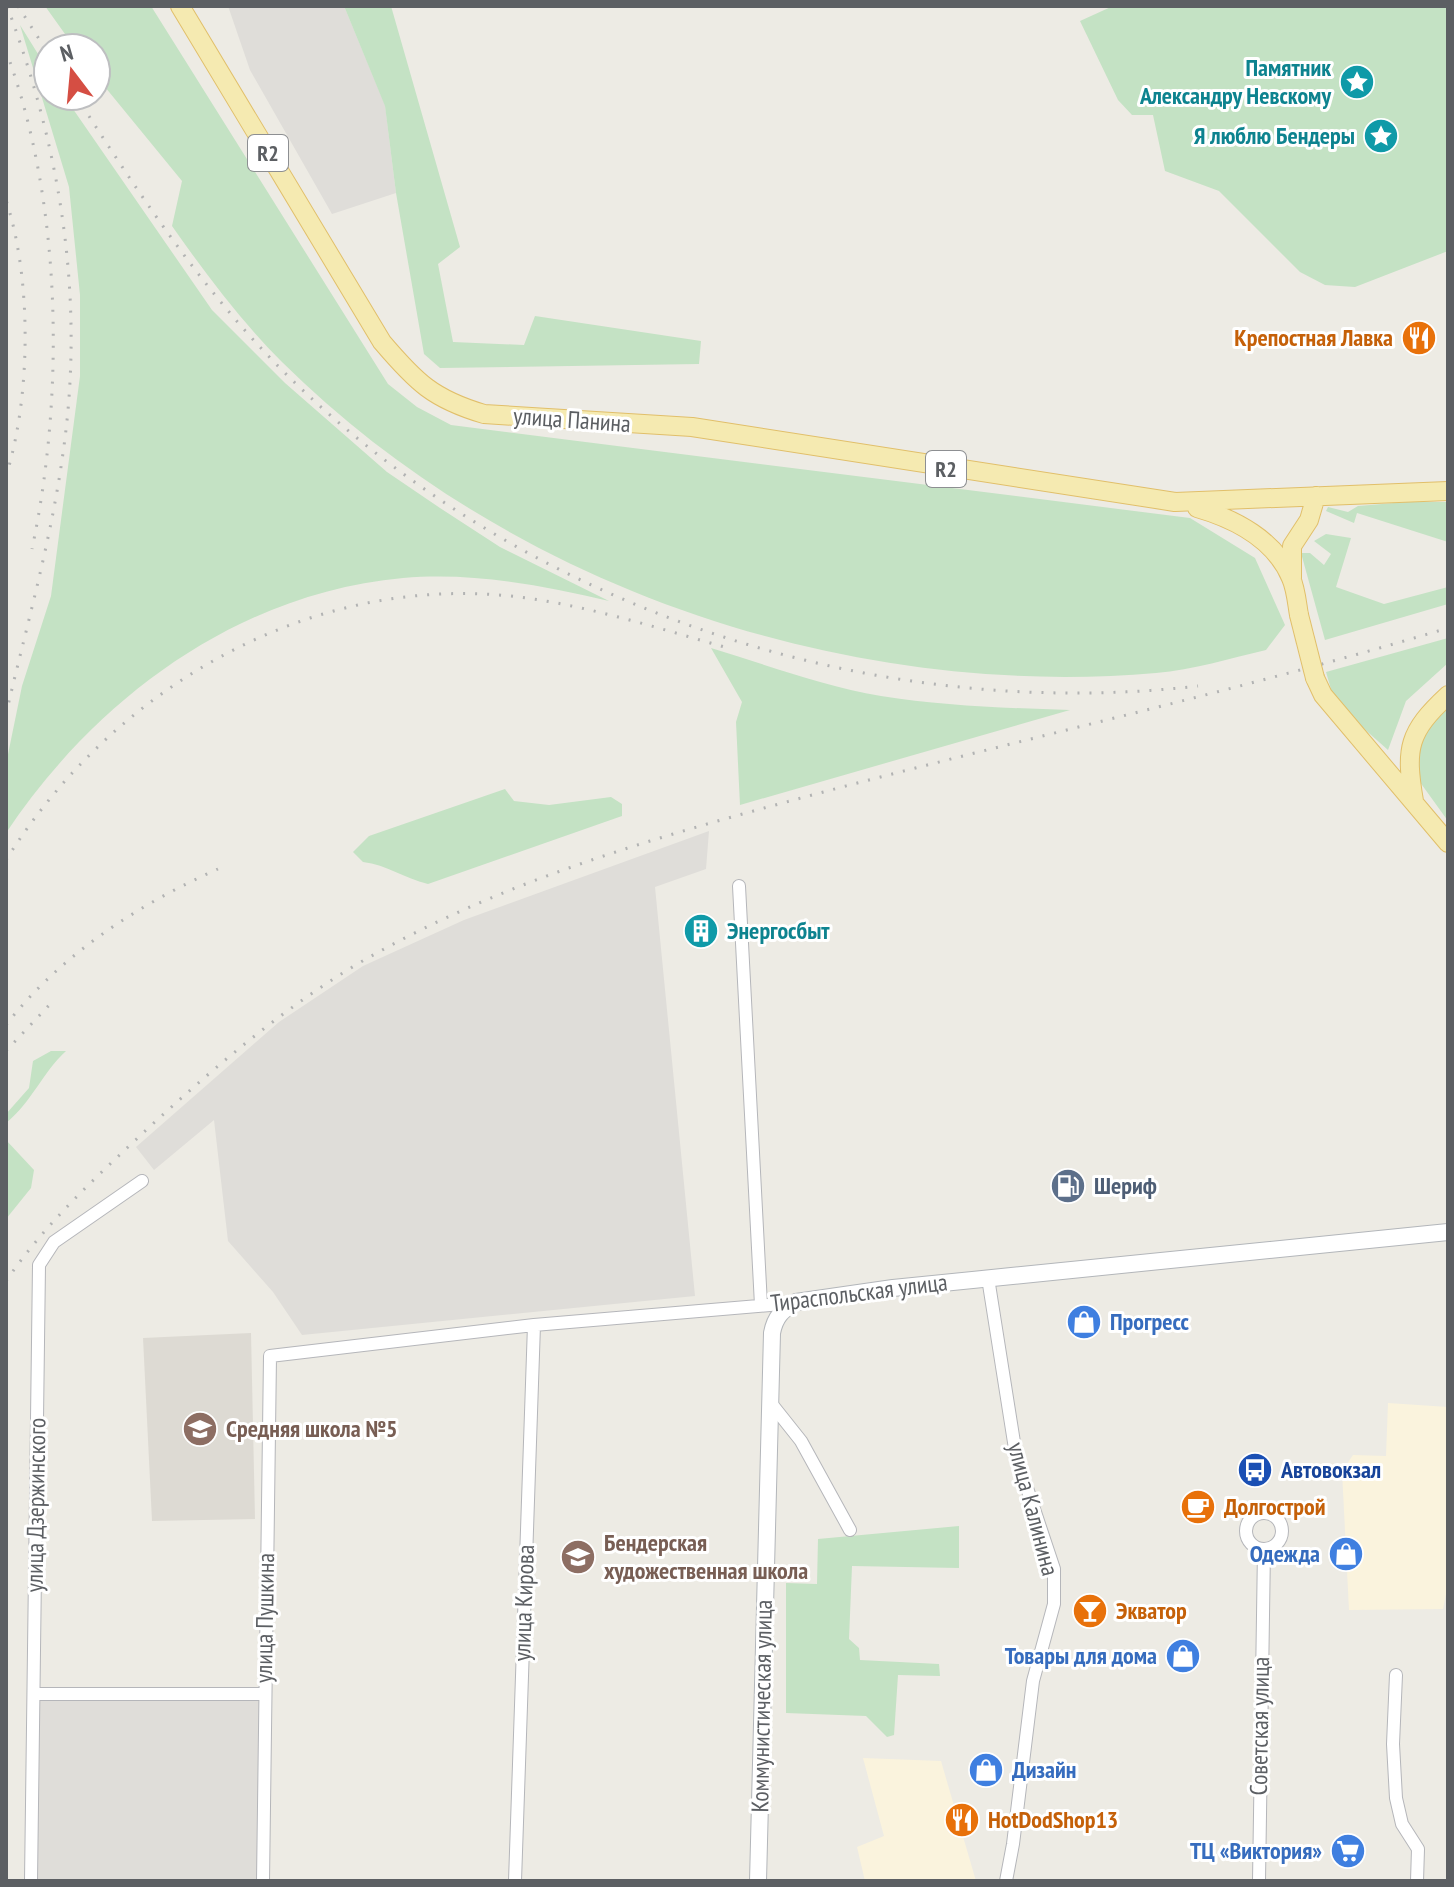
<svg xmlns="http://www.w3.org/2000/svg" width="1454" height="1887" viewBox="0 0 1454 1887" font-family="'PT Sans Narrow',sans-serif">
	<rect width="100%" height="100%" fill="#edebe4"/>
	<path fill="#faf3dd" d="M 1388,1403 L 1448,1407 L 1448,1584 L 1443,1609 L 1349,1610 L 1342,1471 L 1353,1455 L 1386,1456 Z
		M 863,1758 L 941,1761 L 976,1881 L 865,1881 L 857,1847 L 884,1836 Z"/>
	<path fill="#dfddd9" d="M 228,6 L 344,6 L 385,105 L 396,193 L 332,214 L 250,70 Z
		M 709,831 L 706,869 L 655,887 L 695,1296 L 302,1335 L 273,1292 L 228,1241 L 214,1120 L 154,1170 L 136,1147 L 279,1022 L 363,966 L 464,920 Z
		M 34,1694 L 264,1694 L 263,1881 L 31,1881 Z"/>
	<path fill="#dddad3" d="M 251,1333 L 255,1519 L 152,1521 L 143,1338 Z"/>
	<path fill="#c4e2c4" d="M 45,6 L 151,6 L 388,384 L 417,407 L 451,425 L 1190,518 L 1255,558 L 1285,625 L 1266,650 C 1231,658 1193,670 1156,673 C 842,700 507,585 282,362 C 241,321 205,273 172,226 L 182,181 L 96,76 L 96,48 L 75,48 Z
		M 344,6 L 391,6 L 460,247 L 438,264 L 453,342 L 524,345 L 535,316 L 701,341 L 699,364 L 440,368 L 424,354 L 396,193 L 385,106 Z
		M 1113,6 L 1448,6 L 1448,251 L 1355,287 L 1325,285 L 1300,272 L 1219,191 L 1165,171 L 1153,115 L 1132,115 L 1118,100 L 1080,21 Z
		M 20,25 L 48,70 L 48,96 L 64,96 L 212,310 L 285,383 L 387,472 L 440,508 L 500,547 L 609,601 C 541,585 473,572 403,578 C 238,593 96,698 6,833 L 6,764 L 22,686 L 51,596 L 80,376 L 80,295 L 69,187 Z
		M 1406,502 L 1448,502 L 1448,542 L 1357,513 L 1354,523 L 1326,511 L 1328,507 L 1348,512 L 1358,506 Z
		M 1326,534 L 1351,538 L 1336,587 L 1384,604 L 1448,587 L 1448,604 L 1325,640 L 1301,553 L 1310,553 L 1324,565 L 1331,554 L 1314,541 Z
		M 1448,638 L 1448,663 L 1406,701 L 1388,750 L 1335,703 L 1326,672 Z
		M 711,648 C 767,665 823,686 881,696 C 943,706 1007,708 1070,710 L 740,805 L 736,722 L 742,702 Z
		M 1448,706 L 1448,821 L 1417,778 L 1419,734 Z
		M 505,789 L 514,801 L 549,805 L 611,797 L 622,804 L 622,816 L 428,884 C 404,878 387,865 363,862 L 353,852 L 369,836 Z
		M 51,1051 L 66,1051 C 42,1073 32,1102 6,1123 L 6,1114 L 29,1088 L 33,1061 Z
		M 6,1140 L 34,1170 L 31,1188 L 6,1219 Z
		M 959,1526 L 959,1568 L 852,1566 L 849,1639 L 859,1648 L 860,1660 L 939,1664 L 940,1676 L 898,1675 L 894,1735 L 887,1737 L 866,1716 L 786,1713 L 786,1583 L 817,1584 L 818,1539 Z"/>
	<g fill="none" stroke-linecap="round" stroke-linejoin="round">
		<g stroke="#b5b6ba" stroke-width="14">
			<path id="street" d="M 739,886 L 761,1305
				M 988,1278 L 1016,1455 L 1054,1569 L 1054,1604 L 1033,1681 L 1013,1844 L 1006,1881
				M 770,1402 L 801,1441 L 850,1530
				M1246 1531a18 18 0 1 1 36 0a18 18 0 1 1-36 0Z
				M 1396,1675 L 1393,1744 L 1396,1798 L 1402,1824 L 1418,1849 L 1417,1881
				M 34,1694 L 264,1694
				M 31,1881 L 39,1265 L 54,1242 L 142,1181
				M 263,1881 L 270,1356 L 534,1325 L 793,1303
				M 515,1881 L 534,1325
				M 1259,1881 L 1264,1549"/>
		</g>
		<g stroke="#b3b6ba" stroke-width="18">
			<path id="secondary" d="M 758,1881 L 772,1333 C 775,1317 782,1310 796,1302 L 893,1288 L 1448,1232"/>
		</g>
		<g stroke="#e1bf6a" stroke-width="20">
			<path id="primary" d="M 180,6 L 382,342 C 416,382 433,399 484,414 L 692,427 L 1175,502 L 1448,491
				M 1197,508 C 1235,519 1275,540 1291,578 C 1296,589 1297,604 1299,615
				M 1292,578 L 1292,546 L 1309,520 L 1316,496
				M 1315,678 L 1323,695 L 1448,843
				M 1414,801 C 1405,748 1408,732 1448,695"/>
		</g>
		<use href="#street" stroke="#fff" stroke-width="12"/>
		<use href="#secondary" stroke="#fff" stroke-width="16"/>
		<use href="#primary" stroke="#f5eab1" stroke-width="18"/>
		<path stroke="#b2b3b3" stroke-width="3" stroke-dasharray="2 10" stroke-linecap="butt" d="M 18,6 L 48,53
			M 6,51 C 62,201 65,393 32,549
			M 76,96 C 139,194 204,293 288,376 C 523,607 870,724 1198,686
			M 6,476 C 31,397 32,279 6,200
			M 6,714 C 26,628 51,541 63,453 C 85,300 61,150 7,6
			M 6,860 C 112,690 306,575 510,596 C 584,604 657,628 728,648
			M 6,1025 C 60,955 139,904 218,869
			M 6,1051 L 54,1000
			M 6,1281 C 45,1224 94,1179 144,1132 C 210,1071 277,1013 354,966 C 505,877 674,832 842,787 C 1044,734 1248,688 1448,628"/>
		<g stroke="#e1bf6a" stroke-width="20" stroke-linecap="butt">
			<path id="primary-bridge" d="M 1299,615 L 1315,678"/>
		</g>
		<use href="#primary-bridge" stroke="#f5eab1" stroke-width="18"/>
	</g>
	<defs>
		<g id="sight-disc" transform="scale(1.8)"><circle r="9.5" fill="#0f9aa8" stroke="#fff"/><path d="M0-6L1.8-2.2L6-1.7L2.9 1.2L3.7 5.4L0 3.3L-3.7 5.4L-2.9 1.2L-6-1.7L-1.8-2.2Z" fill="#fff"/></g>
		<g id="restaurant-disc" transform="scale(1.8)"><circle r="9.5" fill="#e8710a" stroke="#fff"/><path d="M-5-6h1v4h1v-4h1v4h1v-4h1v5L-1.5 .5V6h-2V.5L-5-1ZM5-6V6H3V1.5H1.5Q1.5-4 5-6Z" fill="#fff"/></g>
		<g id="building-disc" transform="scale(1.8)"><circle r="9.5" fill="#0f9aa8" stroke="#fff"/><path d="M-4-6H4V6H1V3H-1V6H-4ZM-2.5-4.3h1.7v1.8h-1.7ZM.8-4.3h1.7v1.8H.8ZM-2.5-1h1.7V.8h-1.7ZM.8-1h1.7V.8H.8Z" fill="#fff"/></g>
		<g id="fuel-disc" transform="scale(1.8)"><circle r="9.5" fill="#5c6f8a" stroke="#fff"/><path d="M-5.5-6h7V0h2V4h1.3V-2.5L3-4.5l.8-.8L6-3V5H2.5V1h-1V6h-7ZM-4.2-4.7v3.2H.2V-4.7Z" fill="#fff"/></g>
		<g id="shop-disc" transform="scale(1.8)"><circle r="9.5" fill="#3f7fe0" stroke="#fff"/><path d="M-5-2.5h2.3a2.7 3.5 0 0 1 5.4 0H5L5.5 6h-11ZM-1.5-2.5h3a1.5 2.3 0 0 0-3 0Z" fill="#fff"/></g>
		<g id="school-disc" transform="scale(1.8)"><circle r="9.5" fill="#8d6e63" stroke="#fff"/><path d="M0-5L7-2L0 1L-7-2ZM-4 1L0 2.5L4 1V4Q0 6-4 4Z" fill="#fff"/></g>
		<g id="bus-disc" transform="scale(1.8)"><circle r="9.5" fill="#1a4fb4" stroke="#fff"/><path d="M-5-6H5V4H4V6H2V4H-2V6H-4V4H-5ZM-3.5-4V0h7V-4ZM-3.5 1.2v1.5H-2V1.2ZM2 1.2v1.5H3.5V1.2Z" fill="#fff"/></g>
		<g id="cafe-disc" transform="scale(1.8)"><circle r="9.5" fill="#e8710a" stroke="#fff"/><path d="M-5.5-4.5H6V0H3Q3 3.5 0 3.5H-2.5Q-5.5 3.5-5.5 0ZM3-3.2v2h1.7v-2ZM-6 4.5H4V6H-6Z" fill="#fff"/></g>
		<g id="bar-disc" transform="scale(1.8)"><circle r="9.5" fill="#e8710a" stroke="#fff"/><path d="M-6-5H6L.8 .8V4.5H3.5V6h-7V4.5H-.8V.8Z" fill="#fff"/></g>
		<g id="supermarket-disc" transform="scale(1.8)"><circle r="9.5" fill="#3f7fe0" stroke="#fff"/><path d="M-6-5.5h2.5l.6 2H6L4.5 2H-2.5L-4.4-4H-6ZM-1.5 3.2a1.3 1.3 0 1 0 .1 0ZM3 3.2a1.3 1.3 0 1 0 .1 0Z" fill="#fff"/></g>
	</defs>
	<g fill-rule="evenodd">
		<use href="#sight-disc" x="1357" y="82"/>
		<use href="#sight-disc" x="1381" y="136"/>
		<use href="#restaurant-disc" x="1419" y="338"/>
		<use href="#building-disc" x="701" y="931"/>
		<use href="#fuel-disc" x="1068" y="1186"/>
		<use href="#shop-disc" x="1084" y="1322"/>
		<use href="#school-disc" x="200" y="1429"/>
		<use href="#bus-disc" x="1255" y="1470"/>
		<use href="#cafe-disc" x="1198" y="1507"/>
		<use href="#shop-disc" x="1346" y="1554"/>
		<use href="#school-disc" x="578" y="1557"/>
		<use href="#bar-disc" x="1090" y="1611"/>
		<use href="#shop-disc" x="1183" y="1656"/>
		<use href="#shop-disc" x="986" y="1770"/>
		<use href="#restaurant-disc" x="962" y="1820"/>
		<use href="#supermarket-disc" x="1348" y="1851"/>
	</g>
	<g text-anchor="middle" stroke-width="6" stroke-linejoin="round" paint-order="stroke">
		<g fill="#fff" stroke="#8d8f92" stroke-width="2">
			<rect x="248" y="135" width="40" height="36" rx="6"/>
			<rect x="926" y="451" width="40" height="36" rx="6"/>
		</g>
		<g font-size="22" font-weight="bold" fill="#5c5f63">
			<text x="268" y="161">R2</text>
			<text x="946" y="477">R2</text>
		</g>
		<g font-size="24" font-weight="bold" fill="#0d838f" stroke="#fff" text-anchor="end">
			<text x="1331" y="76">Памятник<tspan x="1331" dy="28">Александру Невскому</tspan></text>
			<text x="1355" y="144">Я люблю Бендеры</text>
			<text x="727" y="939" text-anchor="start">Энергосбыт</text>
		</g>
		<g font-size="24" font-weight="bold" fill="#c56008" stroke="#fff" text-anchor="start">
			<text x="1393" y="346" text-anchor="end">Крепостная Лавка</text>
			<text x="1224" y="1515">Долгострой</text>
			<text x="1116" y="1619">Экватор</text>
			<text x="988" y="1828">HotDodShop13</text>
		</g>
		<g font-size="24" fill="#5c5f63" stroke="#fff">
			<text transform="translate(572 420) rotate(4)" y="8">улица Панина</text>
			<text transform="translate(859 1293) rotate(-7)" y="8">Тираспольская улица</text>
			<text transform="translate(36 1505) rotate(-89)" y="8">улица Дзержинского</text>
			<text transform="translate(1033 1509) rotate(75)" y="8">улица Калинина</text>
			<text transform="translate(524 1603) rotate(-88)" y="8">улица Кирова</text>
			<text transform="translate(265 1618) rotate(-89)" y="8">улица Пушкина</text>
			<text transform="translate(762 1706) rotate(-89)" y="8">Коммунистическая улица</text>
			<text transform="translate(1260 1726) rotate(-89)" y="8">Советская улица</text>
		</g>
		<g font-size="24" font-weight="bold" fill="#4e5e75" stroke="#fff" text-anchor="start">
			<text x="1094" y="1194">Шериф</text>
		</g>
		<g font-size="24" font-weight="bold" fill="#366cbe" stroke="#fff" text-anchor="end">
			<text x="1110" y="1330" text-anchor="start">Прогресс</text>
			<text x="1320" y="1562">Одежда</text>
			<text x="1157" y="1664">Товары для дома</text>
			<text x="1012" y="1778" text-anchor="start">Дизайн</text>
			<text x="1322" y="1859">ТЦ «Виктория»</text>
		</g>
		<g font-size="24" font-weight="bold" fill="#785e54" stroke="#fff" text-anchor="start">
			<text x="226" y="1437">Средняя школа №5</text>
			<text x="604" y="1551">Бендерская<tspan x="604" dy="28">художественная школа</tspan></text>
		</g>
		<g font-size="24" font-weight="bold" fill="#164399" stroke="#fff" text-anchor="start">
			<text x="1281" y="1478">Автовокзал</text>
		</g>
	</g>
	<rect width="1454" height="1887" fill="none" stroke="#5c5f63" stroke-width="16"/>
	<g transform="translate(72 72) rotate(344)"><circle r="38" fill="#ffffff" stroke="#bebfc1" stroke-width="2"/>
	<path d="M0-6L14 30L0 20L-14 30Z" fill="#d54e43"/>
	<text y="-12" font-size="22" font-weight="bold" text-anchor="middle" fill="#5c5f63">N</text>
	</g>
</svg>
